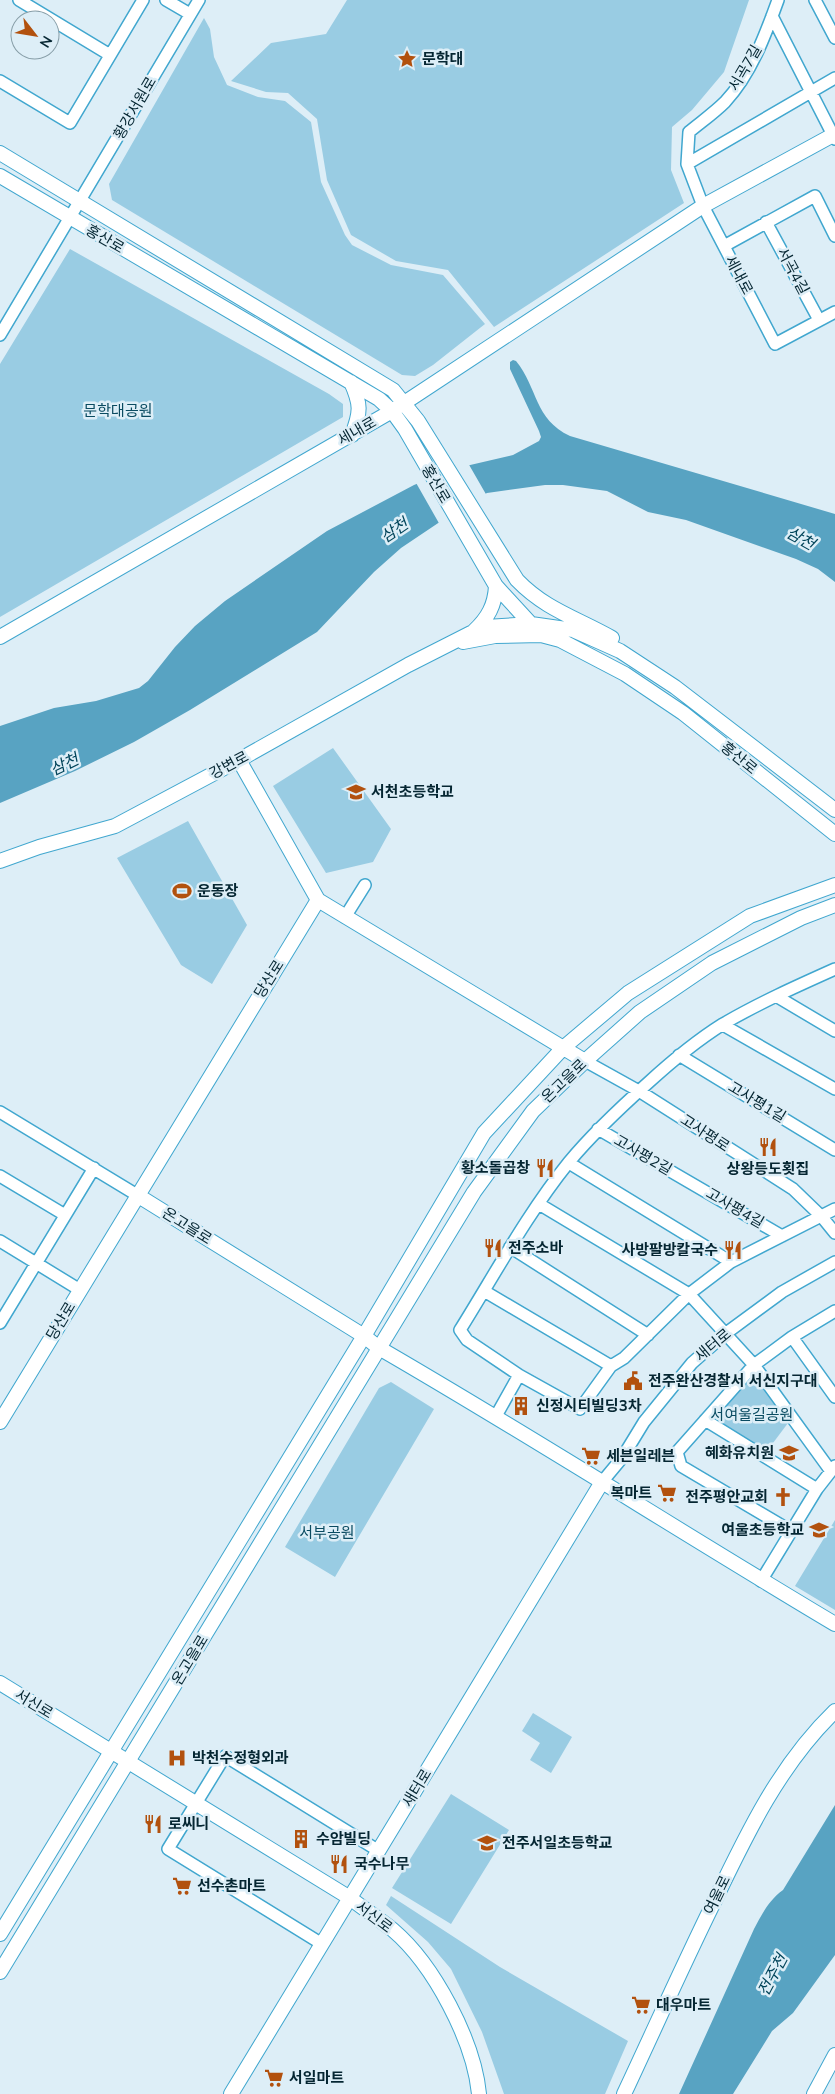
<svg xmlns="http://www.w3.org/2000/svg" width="835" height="2094" viewBox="0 0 835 2094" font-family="'Nunito Sans','Noto Sans KR',sans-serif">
	<rect width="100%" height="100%" fill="#ddeef7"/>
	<path fill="#99cce3" d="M 347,0 L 749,0 L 724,72 L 692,110 L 672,127 L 671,170 L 684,203 L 494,327 L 448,270 L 396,261 L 351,235 L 327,180 L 317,119 L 288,93 L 266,92 L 231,81 L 271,43 L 326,34 Z
		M 204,18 L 210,29 L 214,57 L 227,85 L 258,97 L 285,101 L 311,122 L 321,182 L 345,235 L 352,245 L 391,265 L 443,275 L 485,324 L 433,365 L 415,376 L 402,375 L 112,200 L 109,184 Z
		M 70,249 L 329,394 L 343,404 L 343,417 L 0,617 L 0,364 Z
		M 333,748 L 391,829 L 373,862 L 326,873 L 273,786 Z
		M 188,821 L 247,925 L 212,984 L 181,965 L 117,858 Z
		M 747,1379 L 761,1380 L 791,1419 L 764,1455 L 712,1417 Z
		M 391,1382 L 434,1409 L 335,1577 L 285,1547 L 379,1388 Z
		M 835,1520 L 835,1610 L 795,1586 Z
		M 533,1713 L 572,1737 L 551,1773 L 530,1760 L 540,1743 L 522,1731 Z
		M 451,1794 L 509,1830 L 451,1924 L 392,1888 Z
		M 391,1896 L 500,1967 L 628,2041 L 605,2094 L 504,2094 L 482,2032 L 451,1969 L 428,1942 L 386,1905 Z"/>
	<path fill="#58a3c2" d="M 513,360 L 516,361 C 538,388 534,419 570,436 L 835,514 L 835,582 L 818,569 L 796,559 L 686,520 L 648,512 L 607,491 L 563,485 L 545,485 L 487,493 L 471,501 L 401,548 L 374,572 L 317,632 L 190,710 L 134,742 L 75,771 L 0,803 L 0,726 L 54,708 L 96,701 L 139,688 L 148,681 L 175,647 L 195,626 L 225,601 L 327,531 L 414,485 L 453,469 L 513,455 L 539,441 L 541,437 L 539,431 L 510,369 L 510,362 Z
		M 835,1805 L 835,1955 L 793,2013 L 772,2031 L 733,2094 L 679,2094 L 754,1929 C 762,1914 769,1900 783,1890 Z"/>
	<path fill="#ddeef7" d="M 468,463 L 487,496 L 472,503 L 440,525 L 415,481 L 452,467 Z"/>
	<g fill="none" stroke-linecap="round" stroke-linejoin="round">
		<g stroke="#41a7cf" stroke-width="14">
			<path id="minor" d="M 19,0 L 110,55
				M 166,0 L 190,14
				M 778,0 C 765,36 751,74 725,102 C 714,113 701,122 689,132 L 687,164 L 703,206 L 775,344 L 835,312
				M 815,0 L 835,38
				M 772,16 L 835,139
				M 0,81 L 70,123 L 143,0
				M 687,164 L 835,78
				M 766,222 L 819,320
				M 724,246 L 815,196 L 835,236
				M 0,335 L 199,0
				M 345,917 L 365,885
				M 835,969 C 797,986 759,1003 723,1024 C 696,1041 672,1061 649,1082 C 621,1107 593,1133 569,1162 C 527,1214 495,1274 460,1330 L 467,1340 L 519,1375 L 580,1409 L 611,1366 L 624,1358 L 689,1294 L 731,1262 L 835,1209
				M 776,996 L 835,1031
				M 723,1025 L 835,1089
				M 679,1055 L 835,1150
				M 585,1061 L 639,1091 L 793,1189 L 822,1217 L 835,1233
				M 0,1112 L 137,1195
				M 598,1129 L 782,1236
				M 569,1163 L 731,1262
				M 0,1176 L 65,1215
				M 539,1204 L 689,1294 L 754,1365 L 830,1470
				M 0,1241 L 80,1290
				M 510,1247 L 648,1335
				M 484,1291 L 611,1366
				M 0,1323 L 94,1168
				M 792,1337 L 835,1397
				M 496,1416 L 519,1375
				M 705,1420 L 817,1489
				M 602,1482 L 622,1458 L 644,1422 L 692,1363 L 725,1334 L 782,1292 L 835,1262
				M 791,1531 L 681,1466 L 677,1452 L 754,1365 L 792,1337 L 835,1311
				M 761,1581 L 817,1489 L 835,1466
				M 322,1944 L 168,1849 L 225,1756 L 379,1851"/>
		</g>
		<g stroke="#41a7cf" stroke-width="16">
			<path id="tertiary" d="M 0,153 L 393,390 L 418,421 L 517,580 C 546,610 577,618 612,638
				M 0,176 L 379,399 L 392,411 L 405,429 L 496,586 L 541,635 L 560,640 L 625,674 L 683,713 L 835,834
				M 351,382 C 361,404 361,412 352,435
				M 474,631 C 488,618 495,605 496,586
				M 0,637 L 392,411 L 703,206 L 835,134
				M 463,642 L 495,636 L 541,635
				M 0,861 L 39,847 L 115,826 L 239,760 L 408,665 L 471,633 L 486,627 L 531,624 L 573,630 L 620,651 L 675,687 L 835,810
				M 318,900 L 585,1061
				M 137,1195 L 364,1336 L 379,1348 C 533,1437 682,1533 835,1624
				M 0,1422 L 318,900 L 239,760
				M 0,1683 L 350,1898 C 364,1909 379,1919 393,1930 C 434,1965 474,2041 479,2094
				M 0,1934 L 364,1336 L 484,1133 L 563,1048 L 628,993 L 750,916 L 835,885
				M 0,1972 L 474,1192 L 533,1111 L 585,1061 L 640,1012 L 712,963 L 801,918 L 835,905
				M 231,2094 L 602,1482
				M 624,2094 C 654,2030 683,1965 714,1902 C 747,1833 780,1764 835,1711
				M 814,2094 L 835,2055"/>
		</g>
		<use href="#minor" stroke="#fff" stroke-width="11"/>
		<use href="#tertiary" stroke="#fff" stroke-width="14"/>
	</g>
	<defs>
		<g id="sight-bare" transform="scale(1.5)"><path d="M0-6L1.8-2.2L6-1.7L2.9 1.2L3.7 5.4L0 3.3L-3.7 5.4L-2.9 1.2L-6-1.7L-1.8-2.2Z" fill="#b2510e" stroke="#ddeef7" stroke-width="2.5" paint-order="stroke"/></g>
		<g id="school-bare" transform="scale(1.5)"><path d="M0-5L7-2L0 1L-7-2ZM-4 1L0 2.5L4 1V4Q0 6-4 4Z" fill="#b2510e" stroke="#ddeef7" stroke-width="2.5" paint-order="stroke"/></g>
		<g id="stadium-bare" transform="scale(1.5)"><path d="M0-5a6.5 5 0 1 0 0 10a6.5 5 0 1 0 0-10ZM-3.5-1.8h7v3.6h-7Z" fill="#b2510e" stroke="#ddeef7" stroke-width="2.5" paint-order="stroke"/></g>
		<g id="restaurant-bare" transform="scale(1.5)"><path d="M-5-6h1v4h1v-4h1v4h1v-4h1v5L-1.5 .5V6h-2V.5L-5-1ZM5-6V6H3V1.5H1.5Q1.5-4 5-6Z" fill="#b2510e" stroke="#ddeef7" stroke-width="2.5" paint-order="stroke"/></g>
		<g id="civic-bare" transform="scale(1.5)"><path d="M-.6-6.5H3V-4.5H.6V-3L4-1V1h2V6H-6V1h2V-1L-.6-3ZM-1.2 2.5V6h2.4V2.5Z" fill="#b2510e" stroke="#ddeef7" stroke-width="2.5" paint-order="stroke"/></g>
		<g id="building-bare" transform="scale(1.5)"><path d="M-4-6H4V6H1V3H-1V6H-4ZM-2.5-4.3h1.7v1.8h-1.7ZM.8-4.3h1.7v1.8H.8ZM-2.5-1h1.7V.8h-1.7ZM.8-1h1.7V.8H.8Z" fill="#b2510e" stroke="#ddeef7" stroke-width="2.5" paint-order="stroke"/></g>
		<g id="supermarket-bare" transform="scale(1.5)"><path d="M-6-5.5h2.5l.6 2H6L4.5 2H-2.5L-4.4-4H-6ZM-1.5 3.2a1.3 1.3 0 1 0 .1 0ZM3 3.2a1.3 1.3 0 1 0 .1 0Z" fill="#b2510e" stroke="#ddeef7" stroke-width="2.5" paint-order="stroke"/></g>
		<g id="church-bare" transform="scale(1.5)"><path d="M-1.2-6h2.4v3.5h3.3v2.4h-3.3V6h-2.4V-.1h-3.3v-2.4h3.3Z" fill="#b2510e" stroke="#ddeef7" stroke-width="2.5" paint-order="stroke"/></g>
		<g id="hospital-bare" transform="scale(1.5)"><path d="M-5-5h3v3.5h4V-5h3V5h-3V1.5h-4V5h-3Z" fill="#b2510e" stroke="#ddeef7" stroke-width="2.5" paint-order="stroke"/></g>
	</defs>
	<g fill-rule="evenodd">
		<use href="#sight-bare" x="407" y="59"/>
		<use href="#school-bare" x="356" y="792"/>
		<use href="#stadium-bare" x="182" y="891"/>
		<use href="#restaurant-bare" x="768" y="1147"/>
		<use href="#restaurant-bare" x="545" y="1168"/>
		<use href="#restaurant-bare" x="493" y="1248"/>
		<use href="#restaurant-bare" x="733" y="1250"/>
		<use href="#civic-bare" x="633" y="1381"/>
		<use href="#building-bare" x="521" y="1406"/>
		<use href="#school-bare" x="789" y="1453"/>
		<use href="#supermarket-bare" x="591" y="1456"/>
		<use href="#supermarket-bare" x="667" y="1493"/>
		<use href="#church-bare" x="783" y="1497"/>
		<use href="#school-bare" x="819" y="1530"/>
		<use href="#hospital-bare" x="177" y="1758"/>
		<use href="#restaurant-bare" x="153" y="1824"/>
		<use href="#building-bare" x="301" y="1839"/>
		<use href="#school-bare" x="487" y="1843"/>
		<use href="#restaurant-bare" x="339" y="1864"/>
		<use href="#supermarket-bare" x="182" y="1886"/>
		<use href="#supermarket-bare" x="641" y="2005"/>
		<use href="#supermarket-bare" x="274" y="2078"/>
	</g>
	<g text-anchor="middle" stroke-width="5" stroke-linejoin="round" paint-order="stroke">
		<g font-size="15" font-weight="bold" fill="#052632" stroke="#ddeef7" text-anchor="start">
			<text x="422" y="64">문학대</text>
			<text x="371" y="797">서천초등학교</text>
			<text x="197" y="896">운동장</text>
			<text x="530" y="1173" text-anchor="end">황소돌곱창</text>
			<text x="768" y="1174" text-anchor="middle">상왕등도횟집</text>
			<text x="508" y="1253">전주소바</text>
			<text x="718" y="1255" text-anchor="end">사방팔방칼국수</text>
			<text x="648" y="1386">전주완산경찰서 서신지구대</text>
			<text x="536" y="1411">신정시티빌딩3차</text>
			<text x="774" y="1458" text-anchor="end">혜화유치원</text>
			<text x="606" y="1461">세븐일레븐</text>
			<text x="652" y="1498" text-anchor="end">복마트</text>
			<text x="768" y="1502" text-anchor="end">전주평안교회</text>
			<text x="804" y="1535" text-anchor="end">여울초등학교</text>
			<text x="192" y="1763">박천수정형외과</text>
			<text x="168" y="1829">로씨니</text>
			<text x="316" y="1844">수암빌딩</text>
			<text x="502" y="1848">전주서일초등학교</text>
			<text x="354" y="1869">국수나무</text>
			<text x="197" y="1891">선수촌마트</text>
			<text x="656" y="2010">대우마트</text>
			<text x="289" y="2083">서일마트</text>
		</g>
		<g font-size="15" fill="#052632" stroke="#ddeef7">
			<text transform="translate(745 68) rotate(-60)" y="5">서곡7길</text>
			<text transform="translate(135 108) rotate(-60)" y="5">황강서원로</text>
			<text transform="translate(105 239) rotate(30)" y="5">홍산로</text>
			<text transform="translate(793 271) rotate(62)" y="5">서곡4길</text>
			<text transform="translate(739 275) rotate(62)" y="5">세내로</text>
			<text transform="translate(357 431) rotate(-30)" y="5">세내로</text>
			<text transform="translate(436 484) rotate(60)" y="5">홍산로</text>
			<text transform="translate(739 758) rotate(39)" y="5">홍산로</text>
			<text transform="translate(229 765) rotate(-28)" y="5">강변로</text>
			<text transform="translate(269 979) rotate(-58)" y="5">당산로</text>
			<text transform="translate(564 1081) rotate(-44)" y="5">온고을로</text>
			<text transform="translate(757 1102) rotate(31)" y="5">고사평1길</text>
			<text transform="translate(705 1133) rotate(33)" y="5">고사평로</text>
			<text transform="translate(643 1155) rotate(30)" y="5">고사평2길</text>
			<text transform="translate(735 1208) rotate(30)" y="5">고사평4길</text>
			<text transform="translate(187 1226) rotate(32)" y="5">온고을로</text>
			<text transform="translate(61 1321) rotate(-59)" y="5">당산로</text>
			<text transform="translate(713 1345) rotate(-40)" y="5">새터로</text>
			<text transform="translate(190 1660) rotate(-59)" y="5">온고을로</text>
			<text transform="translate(34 1704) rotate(31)" y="5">서신로</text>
			<text transform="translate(417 1788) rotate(-59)" y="5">새터로</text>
			<text transform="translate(717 1895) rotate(-64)" y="5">여울로</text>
			<text transform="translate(374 1917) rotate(37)" y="5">서신로</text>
		</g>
		<g font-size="15" fill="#0a4b61" stroke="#ddeef7">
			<text x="118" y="416">문학대공원</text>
			<text x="752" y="1420">서여울길공원</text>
			<text x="327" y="1538">서부공원</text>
		</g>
		<g font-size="16" font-style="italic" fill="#004359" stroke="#ddeef7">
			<text transform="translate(394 530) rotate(-34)" y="6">삼천</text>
			<text transform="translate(801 538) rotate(29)" y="6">삼천</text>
			<text transform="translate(64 764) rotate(-26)" y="6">삼천</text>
			<text transform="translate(772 1975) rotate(-62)" y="6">전주천</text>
		</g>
	</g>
	<g transform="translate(35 35) rotate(121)"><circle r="24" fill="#ddeef7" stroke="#879ea8"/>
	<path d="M0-4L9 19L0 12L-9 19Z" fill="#b2510e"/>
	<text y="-8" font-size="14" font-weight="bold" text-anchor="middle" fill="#052632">N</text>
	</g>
</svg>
